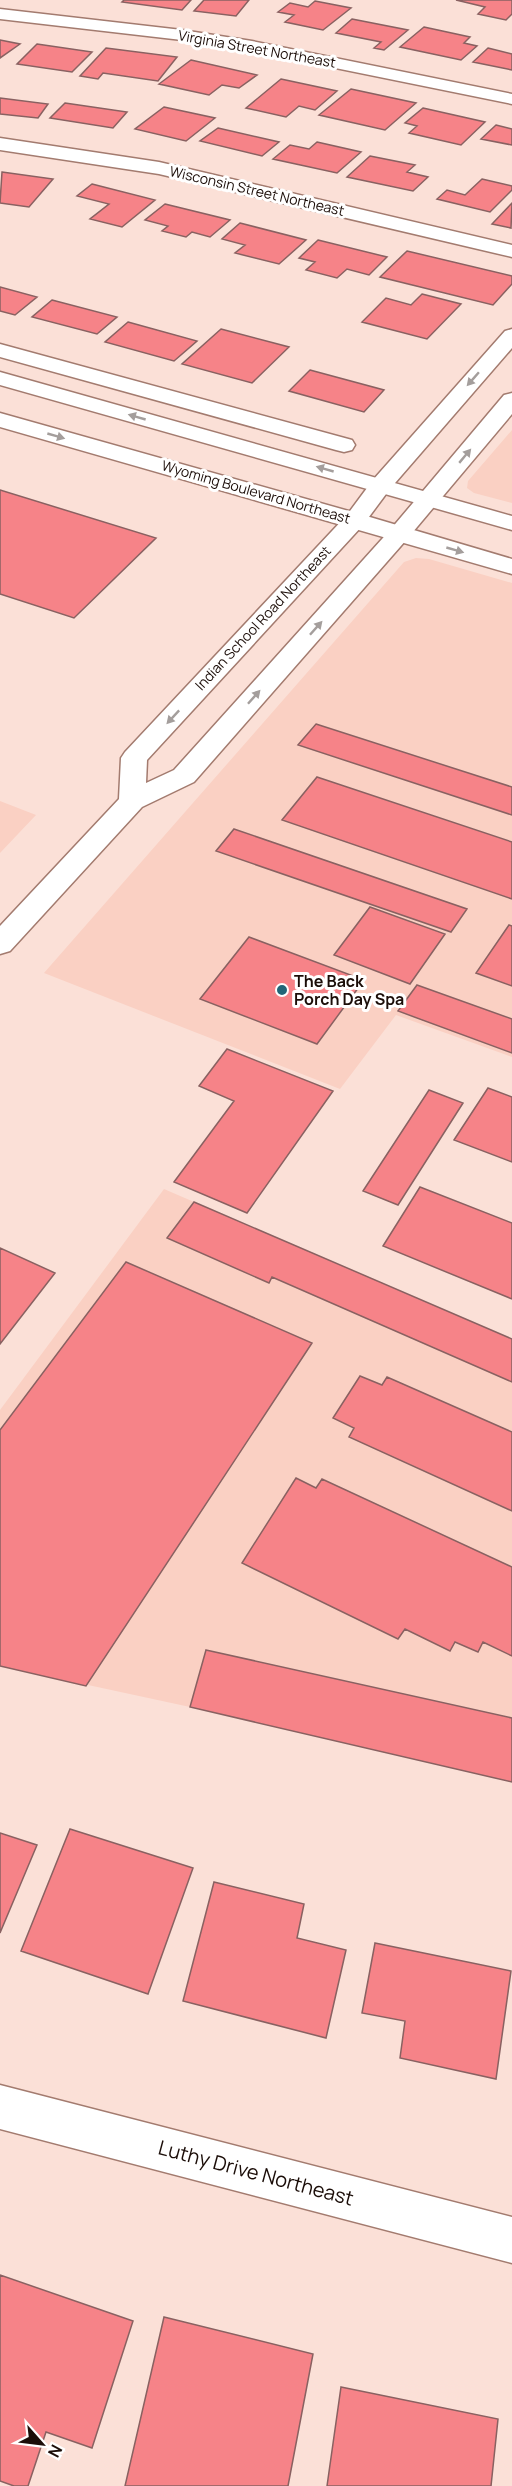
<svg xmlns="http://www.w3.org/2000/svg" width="512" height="2486" viewBox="0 0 512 2486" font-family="Manrope,sans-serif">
	<rect width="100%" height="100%" fill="#fbe0d7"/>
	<path fill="#fad0c3" d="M 512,430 L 512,503 L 474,493 L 467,488 L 468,481 Z
		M 416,558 L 429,559 L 512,583 L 512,1057 L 396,1015 L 340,1089 L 44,973 L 404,562 Z
		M 0,801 L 36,815 L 0,853 Z
		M 164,1189 L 512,1339 L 512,1782 L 190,1707 L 0,1666 L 0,1410 Z"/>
	<path fill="#f68388" stroke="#896161" stroke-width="1.5" d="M 124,0 L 191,0 L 182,10 L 122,2 Z
		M 204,0 L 249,0 L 236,16 L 194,11 Z
		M 456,0 L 512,0 L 512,14 L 506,20 L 478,14 L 485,7 Z
		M 315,1 L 351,8 L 323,30 L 285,22 L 294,15 L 278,12 L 290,3 L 308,7 Z
		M 352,19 L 408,30 L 384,50 L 374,48 L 381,42 L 336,33 Z
		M 424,27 L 470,37 L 464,43 L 477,46 L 461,60 L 400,47 Z
		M 0,40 L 20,44 L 0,58 Z
		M 37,44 L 92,52 L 72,72 L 17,64 Z
		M 106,48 L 177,57 L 158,81 L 103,73 L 98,79 L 80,76 Z
		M 488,48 L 512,54 L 512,70 L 473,62 Z
		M 191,60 L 257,75 L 239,88 L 222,85 L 209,95 L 159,84 Z
		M 281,79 L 337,91 L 315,110 L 299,106 L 286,117 L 246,108 Z
		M 351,89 L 416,103 L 385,130 L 319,115 Z
		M 0,98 L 48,104 L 38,118 L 0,114 Z
		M 65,103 L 127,112 L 113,128 L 50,118 Z
		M 164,107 L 215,118 L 186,141 L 135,129 Z
		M 423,108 L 485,122 L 461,145 L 409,133 L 417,126 L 405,123 Z
		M 496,125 L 512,129 L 512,145 L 481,139 Z
		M 218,128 L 279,142 L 262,156 L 200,141 Z
		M 317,142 L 361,152 L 337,173 L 273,159 L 290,145 L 309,149 Z
		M 370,156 L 415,165 L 407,172 L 428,177 L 413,191 L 347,177 Z
		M 2,172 L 53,179 L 29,207 L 0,203 Z
		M 482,179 L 512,186 L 512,190 L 490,212 L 437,199 L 447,190 L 465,195 Z
		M 92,184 L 155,200 L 122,227 L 90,219 L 109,204 L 77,196 Z
		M 512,203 L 511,228 L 492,224 Z
		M 165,204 L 230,220 L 210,237 L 192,232 L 186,237 L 162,231 L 168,226 L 145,220 Z
		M 240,223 L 306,240 L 279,264 L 235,253 L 245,245 L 222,239 Z
		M 318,240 L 387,257 L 369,275 L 347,269 L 337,278 L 306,270 L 315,262 L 299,258 Z
		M 407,251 L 512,276 L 512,284 L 493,305 L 380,277 Z
		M 0,287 L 37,297 L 15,315 L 0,311 Z
		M 422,294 L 461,304 L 427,339 L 362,322 L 386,298 L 411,305 Z
		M 52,300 L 117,317 L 97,334 L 32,317 Z
		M 128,322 L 197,341 L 174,361 L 105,342 Z
		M 221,329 L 289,347 L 252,383 L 182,364 Z
		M 310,370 L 384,390 L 364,412 L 289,391 Z
		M 0,490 L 156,538 L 74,618 L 0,594 Z
		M 316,724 L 512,787 L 512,815 L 298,745 Z
		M 317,777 L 512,842 L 512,899 L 282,820 Z
		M 234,829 L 467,909 L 451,932 L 216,851 Z
		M 370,907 L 445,934 L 410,984 L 334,955 Z
		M 509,925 L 512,926 L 512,986 L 476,973 Z
		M 249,937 L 364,980 L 317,1044 L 200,999 Z
		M 417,985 L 512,1019 L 512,1053 L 398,1011 Z
		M 227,1049 L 333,1091 L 247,1213 L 174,1182 L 234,1101 L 199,1086 Z
		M 488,1088 L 512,1097 L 512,1162 L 454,1140 Z
		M 429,1090 L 463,1103 L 398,1205 L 363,1191 Z
		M 420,1187 L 512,1223 L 512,1299 L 383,1246 Z
		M 194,1202 L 512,1339 L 512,1382 L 272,1277 L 269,1283 L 167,1238 Z
		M 0,1248 L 55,1273 L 0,1344 Z
		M 126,1262 L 312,1343 L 86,1686 L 0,1666 L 0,1430 Z
		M 360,1376 L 382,1385 L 387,1377 L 512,1432 L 512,1511 L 349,1437 L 354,1428 L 333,1418 Z
		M 296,1478 L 316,1488 L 322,1479 L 512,1567 L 512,1656 L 483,1642 L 478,1652 L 455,1642 L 450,1651 L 405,1629 L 398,1639 L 242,1563 Z
		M 206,1650 L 512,1718 L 512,1782 L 190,1707 Z
		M 70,1829 L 193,1868 L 148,1994 L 21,1951 Z
		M 0,1833 L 37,1845 L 0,1933 Z
		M 214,1882 L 304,1904 L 297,1938 L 346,1950 L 326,2038 L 183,2001 Z
		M 375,1943 L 511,1971 L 496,2079 L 400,2058 L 405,2021 L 362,2013 Z
		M 0,2275 L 133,2321 L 92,2448 L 46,2432 L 28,2486 L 14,2486 L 0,2481 Z
		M 164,2317 L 313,2354 L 288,2486 L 125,2486 Z
		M 341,2387 L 498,2419 L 491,2486 L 327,2486 Z"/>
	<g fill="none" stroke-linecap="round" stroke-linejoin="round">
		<g stroke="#a37b6f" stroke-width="3">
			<path id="minor" d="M 0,9 L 182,30 L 252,41 L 512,94 L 512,104 L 252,51 L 182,40 L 0,19 Z
				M 0,138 L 159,162 L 512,245 L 512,257 L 159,174 L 0,150 Z
				M 512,329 L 512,348 L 389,490 L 363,525 L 147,760 L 146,783 L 174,770 L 391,529 L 504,395 L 512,393 L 512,414 L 407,539 L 194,782 L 142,807 L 10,951 L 0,954 L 0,926 L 119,799 L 121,758 L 125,752 L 347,515 L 373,480 L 505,331 Z
				M 0,344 L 352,440 L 355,445 L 352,450 L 344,452 L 336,450 L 0,357 Z
				M 0,2085 L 512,2217 L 512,2263 L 0,2129 Z"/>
		</g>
		<g stroke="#a37b6f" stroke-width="3">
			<path id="major" d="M 0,372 L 512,516 L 512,530 L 0,385 Z
				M 0,413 L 363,515 L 512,559 L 512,574 L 0,427 Z"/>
		</g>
		<use href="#minor" fill="#fff" fill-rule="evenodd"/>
		<use href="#major" fill="#fff" fill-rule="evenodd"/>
	</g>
	<defs><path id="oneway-solid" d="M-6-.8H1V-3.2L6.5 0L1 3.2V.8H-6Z" transform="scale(1.5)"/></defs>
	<g fill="#a49e9c">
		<use href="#oneway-solid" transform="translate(473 379) rotate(131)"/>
		<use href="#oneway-solid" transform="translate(137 417) rotate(-164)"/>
		<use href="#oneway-solid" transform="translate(56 436) rotate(16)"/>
		<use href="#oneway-solid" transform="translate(465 456) rotate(-50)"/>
		<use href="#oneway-solid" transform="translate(325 469) rotate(-164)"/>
		<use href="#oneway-solid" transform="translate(455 550) rotate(16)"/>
		<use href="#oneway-solid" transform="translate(316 628) rotate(-48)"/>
		<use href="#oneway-solid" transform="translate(254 697) rotate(-48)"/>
		<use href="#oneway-solid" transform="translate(173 717) rotate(133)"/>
	</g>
	<circle fill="#216577" stroke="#fff" stroke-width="2" cx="282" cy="990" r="6"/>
	<g text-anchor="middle" stroke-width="6" stroke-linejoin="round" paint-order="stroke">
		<g font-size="14" fill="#1b0d08" stroke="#fff">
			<text transform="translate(257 49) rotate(10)" y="5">Virginia Street Northeast</text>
			<text transform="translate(257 191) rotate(13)" y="5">Wisconsin Street Northeast</text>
			<text transform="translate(256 492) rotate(16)" y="5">Wyoming Boulevard Northeast</text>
			<text transform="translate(263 618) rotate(-47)" y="5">Indian School Road Northeast</text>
		</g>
		<g font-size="16" font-weight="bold" fill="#1b0d08" stroke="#fff" text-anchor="start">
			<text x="294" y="987">The Back<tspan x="294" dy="18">Porch Day Spa</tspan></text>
		</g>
		<g font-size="20" fill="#1b0d08" stroke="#fff">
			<text transform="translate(256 2173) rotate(15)" y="7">Luthy Drive Northeast</text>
		</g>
	</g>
	<g transform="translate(42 2444) rotate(118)" stroke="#ffffff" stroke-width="4.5" paint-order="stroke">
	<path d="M0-4.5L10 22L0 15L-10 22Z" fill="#1b0d08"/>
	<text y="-9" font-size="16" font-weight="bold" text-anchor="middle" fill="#1b0d08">N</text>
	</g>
</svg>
